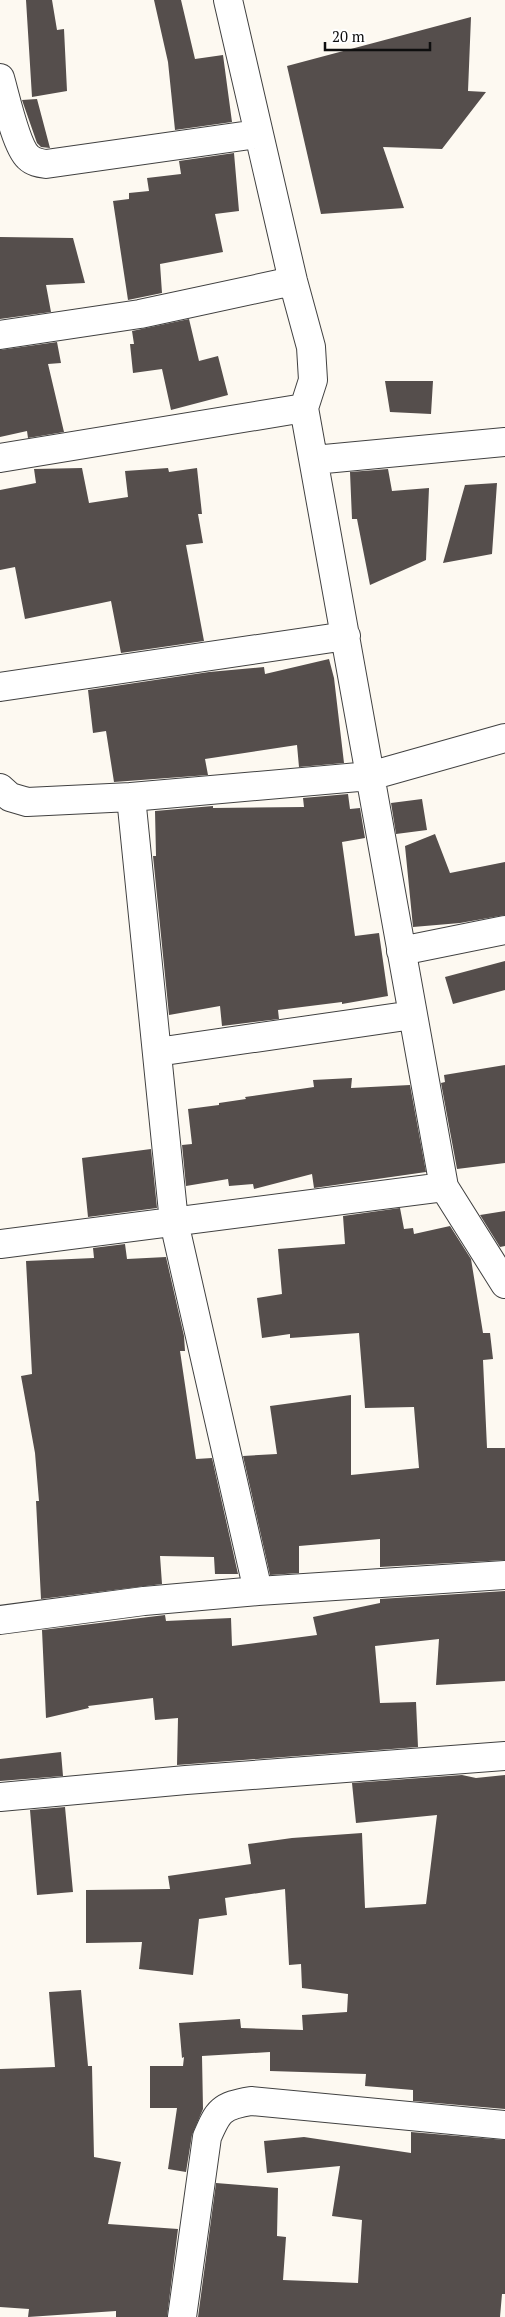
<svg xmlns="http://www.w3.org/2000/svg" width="505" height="2317" viewBox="0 0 505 2317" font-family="'PT Serif',serif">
	<rect width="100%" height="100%" fill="#fdf9f1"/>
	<path fill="#554e4c" d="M 26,0 L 52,0 L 57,30 L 64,29 L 67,91 L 32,97 Z
		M 154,0 L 181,0 L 195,59 L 223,55 L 232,122 L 175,130 L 168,62 Z
		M 471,17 L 468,91 L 486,92 L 442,149 L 383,147 L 404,208 L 321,214 L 287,66 Z
		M 37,99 L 50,148 L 41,147 L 37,143 L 22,100 Z
		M 234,153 L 239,211 L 215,214 L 223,252 L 160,264 L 162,293 L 128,300 L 113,201 L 129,199 L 129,193 L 149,191 L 147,178 L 181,174 L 179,161 Z
		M 0,237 L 73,238 L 85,283 L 46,285 L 51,312 L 0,319 Z
		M 189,319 L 199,361 L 218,356 L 228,395 L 171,410 L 162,369 L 133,373 L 130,344 L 134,344 L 132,331 Z
		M 57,342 L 61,363 L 48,364 L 64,432 L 28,438 L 27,431 L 0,437 L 0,350 Z
		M 385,381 L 433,381 L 431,414 L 390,412 Z
		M 82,468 L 89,503 L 128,497 L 125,471 L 168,468 L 169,472 L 197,468 L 202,514 L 198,514 L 203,543 L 186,545 L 204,641 L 121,653 L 111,601 L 25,619 L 15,567 L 0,570 L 0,490 L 36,483 L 34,469 Z
		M 388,469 L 392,491 L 429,488 L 426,560 L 370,585 L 357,519 L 352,519 L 350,472 Z
		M 497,483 L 492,554 L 443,563 L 465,485 Z
		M 329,659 L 334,678 L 344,763 L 299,767 L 297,745 L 205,759 L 208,775 L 114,782 L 106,731 L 93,733 L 88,690 L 209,672 L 264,667 L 265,674 Z
		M 348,794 L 350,809 L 360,808 L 365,838 L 342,842 L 355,936 L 379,933 L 388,996 L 342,1004 L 342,1002 L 278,1010 L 279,1019 L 222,1026 L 220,1006 L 169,1015 L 153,856 L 156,856 L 155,811 L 213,806 L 213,808 L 304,807 L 303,798 Z
		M 422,799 L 427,830 L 396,834 L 391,803 Z
		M 435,834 L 450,873 L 505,862 L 505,915 L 460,923 L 413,927 L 405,846 Z
		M 505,961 L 505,990 L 453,1004 L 445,977 Z
		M 505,1065 L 505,1163 L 457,1169 L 441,1083 L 445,1082 L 444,1075 Z
		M 352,1078 L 351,1088 L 410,1085 L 426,1172 L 314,1188 L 312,1174 L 254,1189 L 253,1184 L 229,1186 L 228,1179 L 186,1186 L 182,1145 L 192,1144 L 188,1109 L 219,1105 L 219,1103 L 246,1099 L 245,1097 L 314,1087 L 313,1080 Z
		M 151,1149 L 157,1208 L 88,1217 L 82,1158 Z
		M 400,1208 L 404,1229 L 413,1228 L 414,1234 L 450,1226 L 471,1259 L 483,1333 L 490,1333 L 493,1359 L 483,1360 L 487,1448 L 505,1448 L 505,1560 L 380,1567 L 380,1539 L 299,1546 L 299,1573 L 270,1575 L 243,1456 L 277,1454 L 270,1406 L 351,1395 L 351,1475 L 419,1468 L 414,1407 L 365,1408 L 359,1333 L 290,1338 L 290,1334 L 262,1338 L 257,1298 L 282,1294 L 278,1249 L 345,1244 L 343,1216 Z
		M 505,1211 L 505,1246 L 500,1247 L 480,1215 Z
		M 125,1244 L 127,1259 L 166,1257 L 184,1336 L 185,1351 L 180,1351 L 196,1459 L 212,1458 L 238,1574 L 215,1574 L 214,1557 L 160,1556 L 162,1584 L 41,1599 L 36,1501 L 39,1501 L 35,1453 L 21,1376 L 32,1374 L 26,1261 L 94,1258 L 93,1248 Z
		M 505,1591 L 505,1681 L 436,1685 L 439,1639 L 375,1646 L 380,1703 L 416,1702 L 418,1747 L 177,1765 L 178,1718 L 155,1720 L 153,1698 L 88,1706 L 89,1708 L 46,1718 L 42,1630 L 165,1615 L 166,1621 L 231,1618 L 232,1646 L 317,1635 L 313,1617 L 380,1603 L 380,1599 Z
		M 61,1752 L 63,1776 L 0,1781 L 0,1759 Z
		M 462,1775 L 476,1778 L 505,1775 L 505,2109 L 413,2101 L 413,2090 L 365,2086 L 366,2074 L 270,2071 L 270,2052 L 202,2056 L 203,2109 L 192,2135 L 186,2172 L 168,2169 L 177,2108 L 150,2108 L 150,2066 L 183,2066 L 184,2057 L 182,2058 L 179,2023 L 240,2019 L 241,2028 L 303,2030 L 302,2015 L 347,2012 L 348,1994 L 302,1988 L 301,1964 L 289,1965 L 285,1889 L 225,1898 L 227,1915 L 199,1919 L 193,1975 L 139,1969 L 142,1942 L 86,1943 L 86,1890 L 170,1889 L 168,1876 L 251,1864 L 248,1844 L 292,1838 L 362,1833 L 365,1908 L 426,1904 L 437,1815 L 356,1823 L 352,1783 Z
		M 65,1807 L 73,1892 L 37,1895 L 30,1810 Z
		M 81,1990 L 88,2066 L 92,2066 L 94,2157 L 121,2162 L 108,2224 L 178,2229 L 167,2317 L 116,2317 L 116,2311 L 28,2317 L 29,2309 L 0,2307 L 0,2069 L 55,2067 L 49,1992 Z
		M 411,2132 L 505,2140 L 505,2294 L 502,2294 L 500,2317 L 198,2317 L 216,2183 L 278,2188 L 277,2236 L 286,2237 L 283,2280 L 358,2283 L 362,2220 L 332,2216 L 340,2166 L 267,2173 L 264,2141 L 304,2137 L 411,2153 Z"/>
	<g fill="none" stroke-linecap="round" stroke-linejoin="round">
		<g stroke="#414141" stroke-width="30">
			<path id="minor" d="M 228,0 L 293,281 L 311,347 L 313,380 L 304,408 L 444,1187 L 505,1284
				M 0,78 C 5,95 16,146 28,157 C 33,162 39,163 46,164 L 257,134
				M 0,335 L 140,314 L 293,281
				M 0,458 L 304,408
				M 314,460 L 505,442
				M 0,687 L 346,636
				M 0,788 L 10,797 L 27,802 L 131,797 L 370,776 L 505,738
				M 131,797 L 174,1222 L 258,1591
				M 401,951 L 505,930
				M 157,1052 L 413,1015
				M 0,1244 L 444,1187
				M 0,1620 L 144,1601 L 258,1591 L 505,1575
				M 0,1797 L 186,1780 L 505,1756
				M 182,2317 L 207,2137 C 218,2111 221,2106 251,2101 L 505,2125"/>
		</g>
		<use href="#minor" stroke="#fff" stroke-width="28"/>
	</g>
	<path d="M325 42v8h105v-8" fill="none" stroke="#0e0e0e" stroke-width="2.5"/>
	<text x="332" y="42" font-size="15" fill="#0e0e0e" stroke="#ffffff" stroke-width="4" paint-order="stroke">20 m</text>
</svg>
